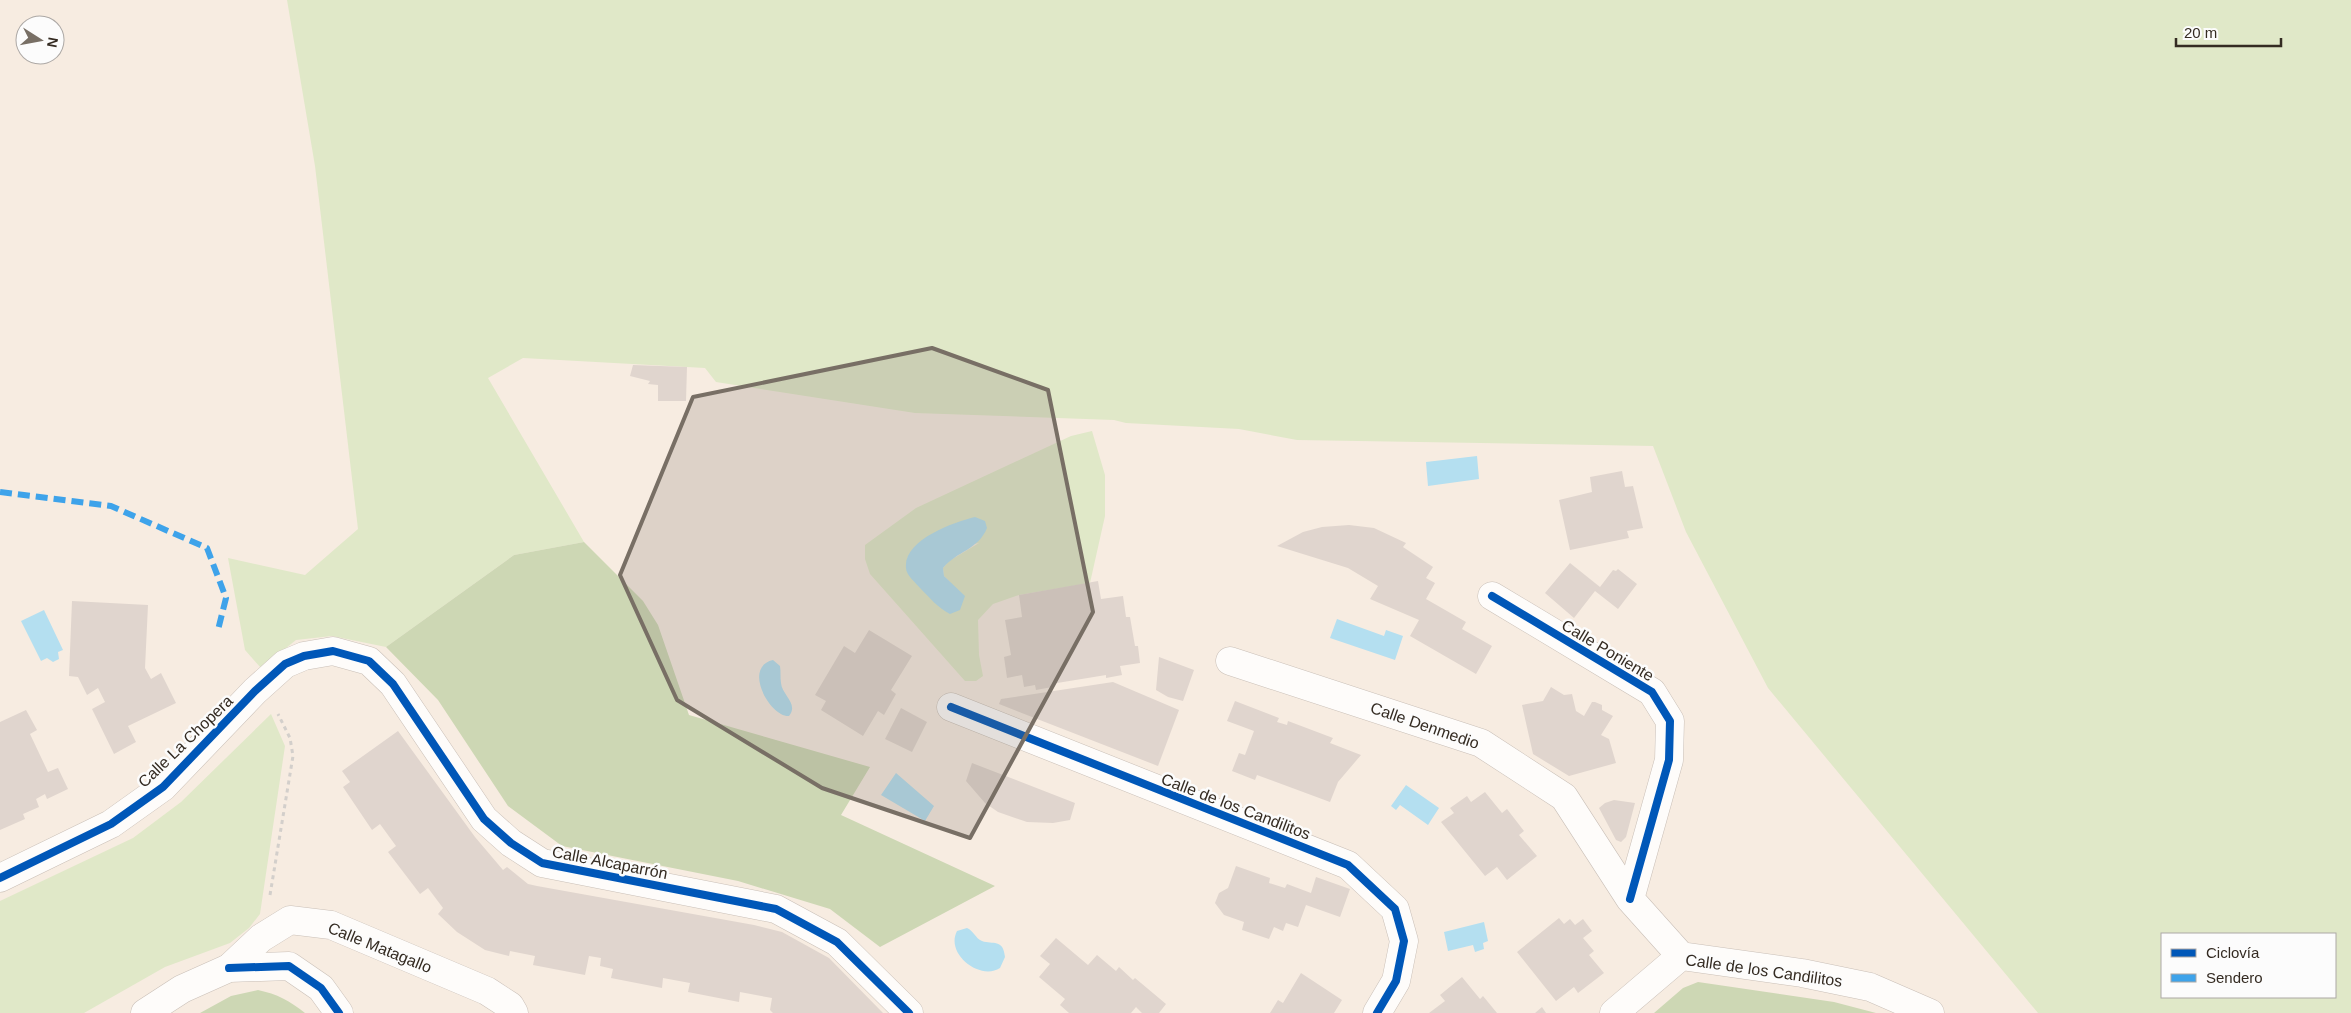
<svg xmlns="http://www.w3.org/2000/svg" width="2351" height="1013" viewBox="0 0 2351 1013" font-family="Arial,sans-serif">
	<rect width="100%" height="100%" fill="#f7ece1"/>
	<path fill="#e0e8c8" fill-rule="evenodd" d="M 287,0 L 2351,0 L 2351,1013 L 2038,1013 L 1768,688 L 1686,532 L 1653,446 L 1297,440 L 1239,429 L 1126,423 L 1114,420 L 915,413 L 716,382 L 705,368 L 523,358 L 488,378 L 584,542 L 514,555 L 386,647 L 332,636 L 296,640 L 261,668 L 245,650 L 228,558 L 305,575 L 358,529 L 315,166 ZM 2162,934 L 2335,934 L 2335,997 L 2162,997 Z
		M 1092,431 L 1105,475 L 1105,516 L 1090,583 L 1019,595 L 993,604 L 978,620 L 979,655 L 983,676 L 976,681 L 965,681 L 870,574 L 865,559 L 865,545 L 916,508 L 1071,436 ZM 979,543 L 949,561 L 943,568 L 944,576 L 951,583 L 907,557 Z
		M 271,714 L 285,746 L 260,914 L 249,928 L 230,943 L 165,967 L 84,1013 L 0,1013 L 0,901 L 133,838 L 181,802 Z"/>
	<path fill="#cdd7b4" d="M 584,542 L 643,601 L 658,625 L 689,715 L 870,767 L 841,815 L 995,886 L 880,947 L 830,909 L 738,881 L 562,846 L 508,806 L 438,700 L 386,647 L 514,555 Z
		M 1698,982 L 1834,1002 L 1876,1013 L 1654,1013 L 1683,988 Z
		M 258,990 C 277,994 290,1001 305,1013 L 200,1013 L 231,996 Z"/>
	<path fill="#b4dff0" d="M 1477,456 L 1479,479 L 1428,486 L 1426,462 Z
		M 975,517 L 985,521 L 987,528 C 978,550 957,551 943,568 L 944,576 L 965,596 L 960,610 L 950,614 C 938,608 930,598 921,589 C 916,583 906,575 906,568 C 903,540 954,522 975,517 Z
		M 44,610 L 63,650 L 58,652 L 59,659 L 53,662 L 47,658 L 41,661 L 21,621 Z
		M 1337,619 L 1384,636 L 1386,630 L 1403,636 L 1395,660 L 1330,638 Z
		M 773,660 L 780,666 C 781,672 780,677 781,683 C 782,695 799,704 789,716 C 770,717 742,667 773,660 Z
		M 896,773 L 934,806 L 925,821 L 881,795 Z
		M 1406,785 L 1439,808 L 1428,825 L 1400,805 L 1396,810 L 1391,806 Z
		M 1484,922 L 1488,941 L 1483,943 L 1484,949 L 1475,952 L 1473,945 L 1448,951 L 1444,932 Z
		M 967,928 C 974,931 975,938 982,941 C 993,945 1003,938 1005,957 L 1000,968 C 980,981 945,954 957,931 Z"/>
	<path fill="#e0d5ce" d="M 633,365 L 687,367 L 686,401 L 658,401 L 658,385 L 648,384 L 650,381 L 630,376 Z
		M 1622,471 L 1625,487 L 1633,486 L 1643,528 L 1627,531 L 1629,538 L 1570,550 L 1559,500 L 1592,492 L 1590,477 Z
		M 1349,525 L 1374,528 L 1406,543 L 1403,547 L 1433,567 L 1426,578 L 1435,583 L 1426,599 L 1466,622 L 1462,629 L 1492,646 L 1476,674 L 1410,636 L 1419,620 L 1370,599 L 1378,586 L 1348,568 L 1277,546 L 1303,532 L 1322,527 Z
		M 1570,563 L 1600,587 L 1613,570 L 1616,571 L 1618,569 L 1637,584 L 1618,609 L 1595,591 L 1574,618 L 1545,593 Z
		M 1098,581 L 1101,599 L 1123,596 L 1126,617 L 1130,617 L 1135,646 L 1138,646 L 1140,663 L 1120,666 L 1122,675 L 1106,678 L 1106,675 L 1051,684 L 1052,687 L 1036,690 L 1035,685 L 1024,687 L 1022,675 L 1007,678 L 1004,657 L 1011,655 L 1005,620 L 1022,617 L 1019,595 Z
		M 72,601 L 148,605 L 145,668 L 151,679 L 161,673 L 176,703 L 128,726 L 136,742 L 114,754 L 92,709 L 105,702 L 98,688 L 87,695 L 78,677 L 69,676 Z
		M 869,630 L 912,656 L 891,690 L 896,694 L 884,715 L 878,711 L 863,736 L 821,710 L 826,701 L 815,695 L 844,646 L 855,653 Z
		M 1159,657 L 1194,670 L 1183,701 L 1168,697 L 1156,690 Z
		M 1113,682 L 1179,710 L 1158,766 L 999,704 L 1001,699 Z
		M 1551,687 L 1564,695 L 1572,694 L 1576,711 L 1584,716 L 1592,702 L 1595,702 L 1602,705 L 1602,710 L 1613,716 L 1601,735 L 1609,739 L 1616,763 L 1569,776 L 1533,754 L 1522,705 L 1543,701 Z
		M 1235,701 L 1279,718 L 1277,722 L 1287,725 L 1288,721 L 1333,738 L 1330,743 L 1361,755 L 1338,782 L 1330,802 L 1257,775 L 1255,780 L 1232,771 L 1239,753 L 1245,755 L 1254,731 L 1227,721 Z
		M 901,708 L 927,722 L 912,752 L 885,739 Z
		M 26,710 L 37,730 L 30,734 L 48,772 L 58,768 L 68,789 L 47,799 L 45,794 L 36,799 L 39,807 L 23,814 L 25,819 L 0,830 L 0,722 Z
		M 398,731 L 475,837 L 503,870 L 507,867 L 528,884 L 537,886 L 754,925 L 782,932 L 829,958 L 883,1013 L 773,1013 L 770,1010 L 772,998 L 740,992 L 739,1002 L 688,992 L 690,983 L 663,978 L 662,988 L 611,978 L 613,969 L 600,966 L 601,958 L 589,956 L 585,975 L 533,965 L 535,956 L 510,951 L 509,956 L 485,950 L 457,932 L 438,914 L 443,908 L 428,888 L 420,894 L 388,852 L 396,846 L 380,824 L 372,830 L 343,787 L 350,782 L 342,771 Z
		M 972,763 L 1075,803 L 1070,820 L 1053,823 L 1027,822 L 998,812 L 985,803 L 966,781 Z
		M 1485,792 L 1502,813 L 1507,809 L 1524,831 L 1519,835 L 1537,856 L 1507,880 L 1497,867 L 1485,876 L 1441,822 L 1454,813 L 1450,808 L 1467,796 L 1471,802 Z
		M 1614,800 L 1635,803 L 1626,837 L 1621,842 L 1616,840 L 1599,808 L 1605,803 Z
		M 1236,866 L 1270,878 L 1269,883 L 1285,888 L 1287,884 L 1311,893 L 1316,877 L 1350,889 L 1340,917 L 1306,905 L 1298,927 L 1286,923 L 1283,931 L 1274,927 L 1269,939 L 1242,930 L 1244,922 L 1224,915 L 1215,903 L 1219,893 L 1228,888 Z
		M 1559,918 L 1564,924 L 1570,919 L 1575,925 L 1583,919 L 1592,931 L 1583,938 L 1594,951 L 1589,955 L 1604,973 L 1578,993 L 1574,987 L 1556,1001 L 1517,952 Z
		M 1056,938 L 1088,965 L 1097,955 L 1116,971 L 1119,967 L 1133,980 L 1135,978 L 1166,1004 L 1159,1013 L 1142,1013 L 1136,1007 L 1131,1013 L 1069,1013 L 1060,1005 L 1065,999 L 1039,977 L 1050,964 L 1040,956 Z
		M 1301,973 L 1342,1000 L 1334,1013 L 1270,1013 L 1278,1000 L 1283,1003 Z
		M 1462,977 L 1480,999 L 1483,996 L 1497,1013 L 1429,1013 L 1445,1001 L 1440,995 Z
		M 1542,1007 L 1546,1013 L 1535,1013 Z"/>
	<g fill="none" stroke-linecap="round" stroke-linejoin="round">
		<g stroke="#c9bfb7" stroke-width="29">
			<path id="street" d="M 1492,596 L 1652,692 L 1670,721 L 1669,760 L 1630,899
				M 1230,661 L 1481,743 L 1564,797 L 1630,899 L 1681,956
				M 951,707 L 1348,865 L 1395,909 L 1404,941 L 1396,981 L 1377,1013
				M 0,878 L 111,824 L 163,787 L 255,691 L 285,664 L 304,656 L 333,651 L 369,661 L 393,684 L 484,819 L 511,843 L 542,863 L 776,909 L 837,942 L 909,1013
				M 229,968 L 261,938 L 290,920 L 331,925 L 487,991 L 510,1006 L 514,1013
				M 1614,1013 L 1681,956 L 1802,973 L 1870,987 L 1930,1013"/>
		</g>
		<g stroke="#c9bfb7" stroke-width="29">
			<path id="secondary" d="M 145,1013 L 182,989 L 229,968 L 289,966 L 321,988 L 339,1013"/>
		</g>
		<path stroke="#d3cfcb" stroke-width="3" stroke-dasharray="4 4" stroke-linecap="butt" d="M 270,895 L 293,756 L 290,738 L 278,714"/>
		<use href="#street" stroke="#fefcfa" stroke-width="28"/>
		<use href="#secondary" stroke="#fefcfa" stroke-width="28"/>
		<path stroke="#3ea3ea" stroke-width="6" stroke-dasharray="12 6" stroke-linecap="butt" d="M 0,492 L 111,506 L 207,548 L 226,598 L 218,630"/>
		<g stroke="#fcfcfc" stroke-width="11">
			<path id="cycleway" d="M 1492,596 L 1652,692 L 1670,721 L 1669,760 L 1630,899
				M 951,707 L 1348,865 L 1395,909 L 1404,941 L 1396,981 L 1377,1013
				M 0,878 L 111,824 L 163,787 L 255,691 L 285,664 L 304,656 L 333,651 L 369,661 L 393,684 L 484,819 L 511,843 L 542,863 L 776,909 L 837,942 L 909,1013
				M 229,968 L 289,966 L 321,988 L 339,1013"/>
		</g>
		<use href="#cycleway" stroke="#0057b8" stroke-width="8"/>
	</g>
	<path fill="#786f65" fill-opacity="0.2" stroke="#786f65" stroke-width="4" stroke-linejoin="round" d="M 932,348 L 1048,390 L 1093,612 L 970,838 L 822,788 L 677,700 L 620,575 L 693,397 Z"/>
	<g text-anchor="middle" stroke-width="5" stroke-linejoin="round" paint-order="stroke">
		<g font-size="16" fill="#342b22" stroke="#fcfcfc">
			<text transform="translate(1608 650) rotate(31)" y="6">Calle Poniente</text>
			<text transform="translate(1425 725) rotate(19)" y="6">Calle Denmedio</text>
			<text transform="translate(185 741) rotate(-44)" y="6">Calle La Chopera</text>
			<text transform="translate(1236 806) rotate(21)" y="6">Calle de los Candilitos</text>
			<text transform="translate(610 862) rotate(11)" y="6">Calle Alcaparrón</text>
			<text transform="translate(380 947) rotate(22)" y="6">Calle Matagallo</text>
			<text transform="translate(1764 970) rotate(8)" y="6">Calle de los Candilitos</text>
		</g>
	</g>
	<rect x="2161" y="933" width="175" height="65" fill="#fcfcfc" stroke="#aca8a5"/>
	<rect x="2171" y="949" width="25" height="8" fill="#0057b8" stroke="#aca8a5"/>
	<text x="2206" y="958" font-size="15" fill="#342b22">Ciclovía</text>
	<rect x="2171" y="974" width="25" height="8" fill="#3ea3ea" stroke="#aca8a5"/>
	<text x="2206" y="983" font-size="15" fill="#342b22">Sendero</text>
	<g transform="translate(40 40) rotate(101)"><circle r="24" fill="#fcfcfc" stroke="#aca8a5"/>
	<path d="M0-4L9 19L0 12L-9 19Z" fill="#786f65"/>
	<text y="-8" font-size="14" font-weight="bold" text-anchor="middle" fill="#342b22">N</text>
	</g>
	<path d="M2176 38v8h105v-8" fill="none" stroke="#342b22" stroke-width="2.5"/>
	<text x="2184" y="38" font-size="15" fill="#342b22" stroke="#fcfcfc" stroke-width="4" paint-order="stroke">20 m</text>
</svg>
